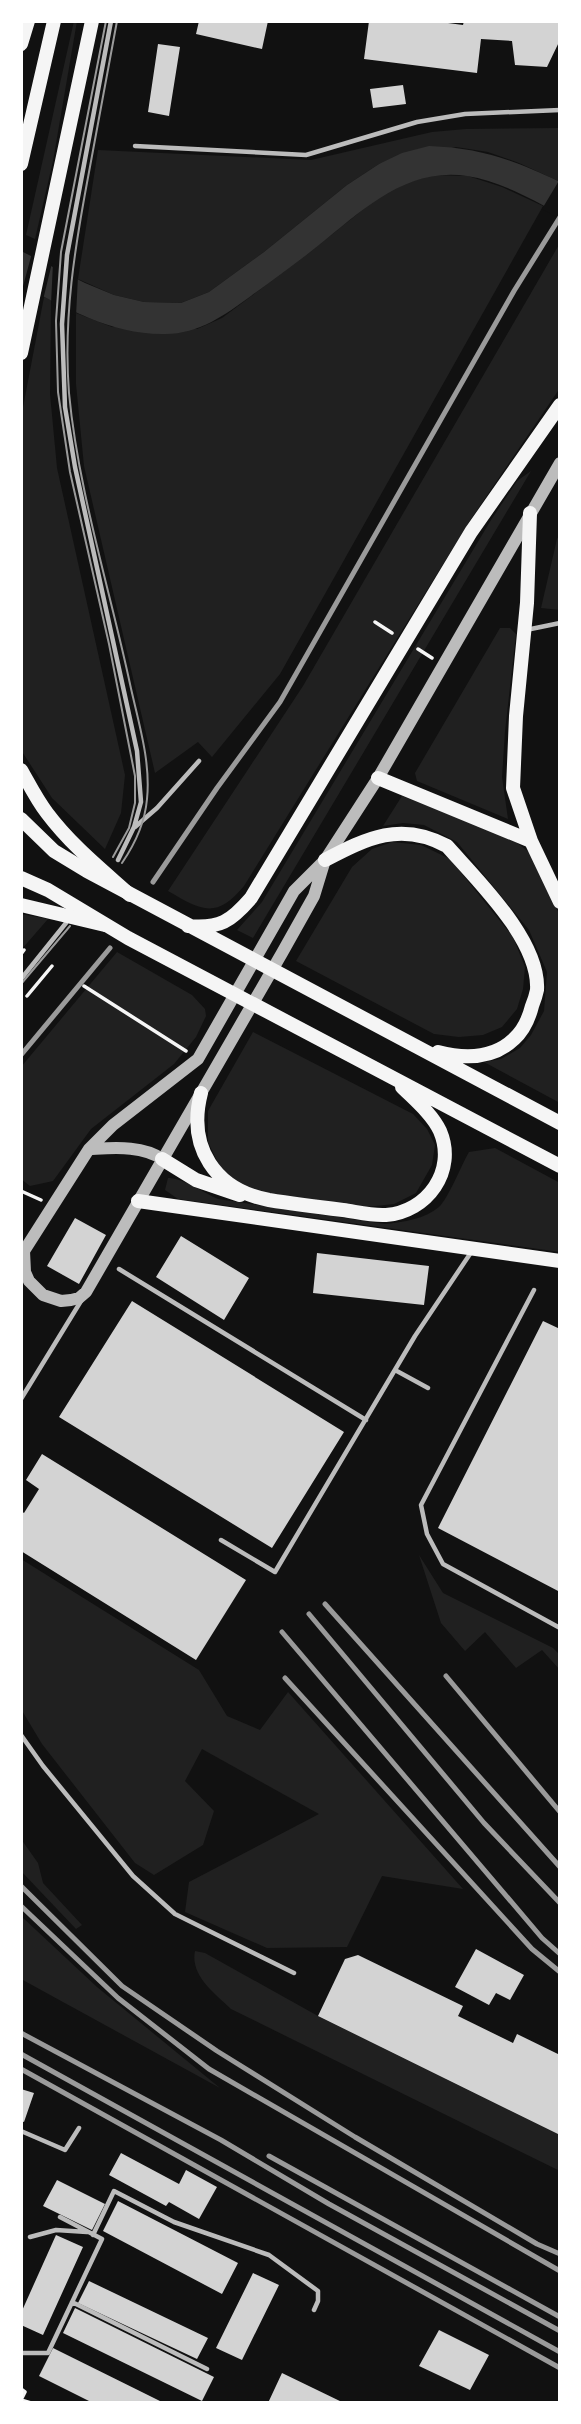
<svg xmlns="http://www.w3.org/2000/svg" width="581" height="2424" viewBox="0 0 581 2424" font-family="Merriweather,serif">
	<rect width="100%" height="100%" fill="#111"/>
	<path fill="#202020" d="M 74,21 L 77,21 L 53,161 L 35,239 L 26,235 Z
		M 560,128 L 558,181 L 519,163 L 488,152 L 456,147 L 379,164 L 347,185 L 264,252 L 209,292 L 181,303 L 144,302 L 114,295 L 78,279 L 98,150 L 311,160 L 432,132 L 466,129 Z
		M 434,175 L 468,176 L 502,187 L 543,206 L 280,674 L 212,757 L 198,742 L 155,773 L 84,466 L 76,384 L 76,313 L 112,327 L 197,329 L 222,318 L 310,252 L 381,195 L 402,184 Z
		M 560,243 L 560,388 L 471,519 L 244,886 C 216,920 201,910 168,891 L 303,686 Z
		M 44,297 L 51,300 L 50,394 L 57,468 L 125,775 L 121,813 L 105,849 L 52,798 L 21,750 L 21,418 Z
		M 531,471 L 253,938 L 237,930 L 262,902 L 491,520 L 517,481 Z
		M 560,534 L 560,610 L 541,608 L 557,539 Z
		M 500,628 L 510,628 L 516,634 L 505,731 L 502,777 L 508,819 L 417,781 L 415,773 Z
		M 402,796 L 511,838 L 530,853 L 542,874 L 560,916 L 560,1103 L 484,1062 L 501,1059 L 520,1048 L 531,1035 L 544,1011 L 547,972 L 529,930 L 457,842 L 424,825 L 403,823 L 383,826 Z
		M 392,842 L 421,845 L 450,859 L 513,937 L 525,967 L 523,989 L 517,1009 L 502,1027 L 483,1035 L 459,1037 L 434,1034 L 296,961 L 352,867 L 372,849 Z
		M 21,914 L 48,919 L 21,950 Z
		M 117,952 L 192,995 L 205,1009 L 206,1016 L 196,1037 L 174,1064 L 91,1129 L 53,1181 L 30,1186 L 21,1179 L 21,1067 Z
		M 253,1032 L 413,1114 L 427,1129 L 435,1145 L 432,1165 L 416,1193 L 394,1204 L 366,1207 L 264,1193 L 237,1185 L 220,1167 L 208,1142 L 208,1111 Z
		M 495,1148 L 560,1183 L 560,1252 L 178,1199 L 165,1190 L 168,1178 C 181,1177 204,1193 218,1199 L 385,1224 C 403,1222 425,1219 439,1207 C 448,1199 462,1164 469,1152 Z
		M 419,1555 L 443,1593 L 553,1648 L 560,1655 L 560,1670 L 542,1650 L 516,1668 L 485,1632 L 465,1651 L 441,1623 Z
		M 21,1559 L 199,1670 L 227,1716 L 260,1730 L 288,1692 L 463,1889 L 382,1876 L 347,1947 L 267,1948 L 185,1912 L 189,1882 L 319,1814 L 202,1749 L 185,1781 L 214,1811 L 203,1845 L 154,1875 L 135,1863 L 42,1744 L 21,1709 Z
		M 21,1839 L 38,1863 L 43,1883 L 82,1925 L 76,1929 L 21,1871 Z
		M 21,1916 L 97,1987 L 220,2088 L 21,1979 Z
		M 195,1951 L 205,1953 L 318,2016 L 560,2135 L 560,2171 L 231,2009 C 215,1993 190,1976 195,1951 Z"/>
	<path fill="#333" d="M 429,146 C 482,148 513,160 560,182 L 560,215 C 533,199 499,181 467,176 C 406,167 363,210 319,245 C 297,263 274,279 251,296 C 225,315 199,334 165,334 C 112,335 67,308 21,285 L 21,251 L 85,283 L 114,295 L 144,302 L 181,303 L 209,292 L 264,252 L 347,185 L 379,164 L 402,153 Z"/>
	<path fill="#111" d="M 560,179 L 560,219 L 542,209 Z
		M 32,253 L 52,263 L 43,300 L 22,290 Z
		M 53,263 L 78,276 L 76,316 L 51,304 Z"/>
	<path fill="#d3d3d3" d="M 199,21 L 268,21 L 262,49 L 196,34 Z
		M 369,21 L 433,21 L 463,25 L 464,21 L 560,21 L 560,40 L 547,67 L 515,65 L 512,41 L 481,39 L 477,73 L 364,59 Z
		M 158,44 L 180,47 L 169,116 L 148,112 Z
		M 403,85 L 406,104 L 373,108 L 370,89 Z
		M 75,1218 L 106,1235 L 79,1284 L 47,1266 Z
		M 181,1236 L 249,1278 L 224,1320 L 156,1277 Z
		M 317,1253 L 429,1266 L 424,1305 L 313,1293 Z
		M 132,1301 L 344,1432 L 272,1548 L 59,1417 Z
		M 543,1321 L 560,1329 L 560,1592 L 438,1528 Z
		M 42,1454 L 246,1580 L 196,1660 L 21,1551 L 21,1511 L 24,1513 L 39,1489 L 26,1480 Z
		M 476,1949 L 524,1975 L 510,2000 L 496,1993 L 489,2005 L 455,1987 Z
		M 358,1955 L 463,2006 L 458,2016 L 513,2043 L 517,2034 L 560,2055 L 560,2135 L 318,2016 L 345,1959 Z
		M 21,2089 L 34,2093 L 24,2122 L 21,2121 Z
		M 121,2153 L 179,2184 L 186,2170 L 217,2187 L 199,2219 L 169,2202 L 166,2206 L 109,2175 Z
		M 57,2180 L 105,2204 L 92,2230 L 43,2206 Z
		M 118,2201 L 238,2263 L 222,2294 L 103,2231 Z
		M 56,2235 L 83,2247 L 43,2335 L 21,2325 L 21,2313 Z
		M 253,2273 L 279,2285 L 242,2360 L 216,2348 Z
		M 89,2281 L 208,2338 L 197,2359 L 78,2303 Z
		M 75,2308 L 214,2377 L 202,2401 L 63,2333 Z
		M 439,2330 L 489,2355 L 470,2390 L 419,2366 Z
		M 53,2348 L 164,2403 L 93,2403 L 39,2376 Z
		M 282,2373 L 344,2403 L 268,2403 Z"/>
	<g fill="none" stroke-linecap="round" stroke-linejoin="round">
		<path stroke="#f5f5f5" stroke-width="3.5" d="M 375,622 L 392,633
			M 418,649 L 432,658
			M 21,954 L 24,950
			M 84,986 L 186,1051
			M 27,996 L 52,966
			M 21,1191 L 41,1200
			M 21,2389 L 25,2392 L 21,2400
			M 21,2400 L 31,2403"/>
		<path stroke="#bcbcbc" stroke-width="4.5" d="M 111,21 L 67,255 L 62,324 L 65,407 L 75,467 L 137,751 L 141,802 L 134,827 L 118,860
			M 135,146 L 306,155 L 417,122 L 465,114 L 560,110
			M 526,630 L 560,623
			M 135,827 L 157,808 L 199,761
			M 21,979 L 66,923
			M 119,1269 L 366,1420
			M 534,1290 L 421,1505 L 427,1534 L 443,1564 L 560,1628
			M 395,1370 L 428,1388
			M 21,1399 L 81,1301
			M 221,1540 L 275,1572 L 415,1336 L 472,1251
			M 21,1735 L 43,1766 L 133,1876 L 175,1914 L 294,1973
			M 21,2131 L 65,2150 L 79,2128
			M 93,2235 L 114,2191 L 174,2222 L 269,2255 L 318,2291 L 318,2301 L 314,2310
			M 30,2237 L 56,2230 L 87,2232
			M 72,2302 L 207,2369
			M 21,2353 L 48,2353 L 102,2239 L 60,2217"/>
		<path stroke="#bcbcbc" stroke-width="12" d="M 325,860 L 314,896 L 282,953 L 86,1292 L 79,1298 L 71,1300 L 61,1301 L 43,1295 L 29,1281 L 25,1272 L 24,1251 L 89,1149 L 113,1125 L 198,1059 L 294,891 L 325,860 L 378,778 L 560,463
			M 89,1149 C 113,1148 142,1145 162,1159"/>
		<path stroke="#f5f5f5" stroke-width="14" d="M 530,513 L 527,603 L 516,716 L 513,788 L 531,841 L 560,902
			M 378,778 L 531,841
			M 21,819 L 54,851 L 87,871 L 560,1123
			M 325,860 C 367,838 401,821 447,846 C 478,881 540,941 537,990 C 536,995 534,1001 532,1006 C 529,1018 524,1030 514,1039 C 493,1059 465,1059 438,1052
			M 21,878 L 48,890 L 128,938 L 560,1166
			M 188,926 C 220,929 231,921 251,898 L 471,532 L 560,405
			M 201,1093 C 187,1147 215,1190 269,1200 C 294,1204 318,1207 343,1210 C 357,1212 372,1216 386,1215 C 427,1212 457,1171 440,1131 C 432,1114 415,1100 402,1087
			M 162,1159 L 196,1180 L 240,1195
			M 138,1201 L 560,1261"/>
		<path stroke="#f5f5f5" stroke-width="14" d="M 21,44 L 28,21
			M 21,164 L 54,21
			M 21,353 L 92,21
			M 21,770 C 29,784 37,800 47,813 C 71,845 101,869 130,895
			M 21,905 L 105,925"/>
		<path stroke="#9a9a9a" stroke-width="2" d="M 106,21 L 61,252 L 56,321 L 58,392 L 70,472 L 109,644 L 135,776 L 135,803 L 129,828 L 113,857
			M 117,21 C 108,71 98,122 89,172 C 75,246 63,318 69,393 C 78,490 110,590 130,684 C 138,721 151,761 147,799 C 145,822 135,844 122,863
			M 21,984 L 70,926"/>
		<path stroke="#9a9a9a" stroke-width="5" d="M 153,882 L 217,788 L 280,702 L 514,291 L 560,217
			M 21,1055 L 110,948
			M 325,1604 L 560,1867
			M 309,1614 L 484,1823 L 560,1903
			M 282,1632 L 542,1938 L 560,1954
			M 446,1676 L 560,1812
			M 285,1678 L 532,1949 L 560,1972
			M 21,1886 L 122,1986 L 217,2051 L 355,2137 L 537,2244 L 560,2254
			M 21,1906 L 118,1998 L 209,2069 L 560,2271
			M 21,2033 L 221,2140 L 329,2204 L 560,2331
			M 21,2054 L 560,2352
			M 21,2069 L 560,2368
			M 269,2156 L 560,2317"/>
	</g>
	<rect width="581" height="2424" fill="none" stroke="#ffffff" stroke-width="46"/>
</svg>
